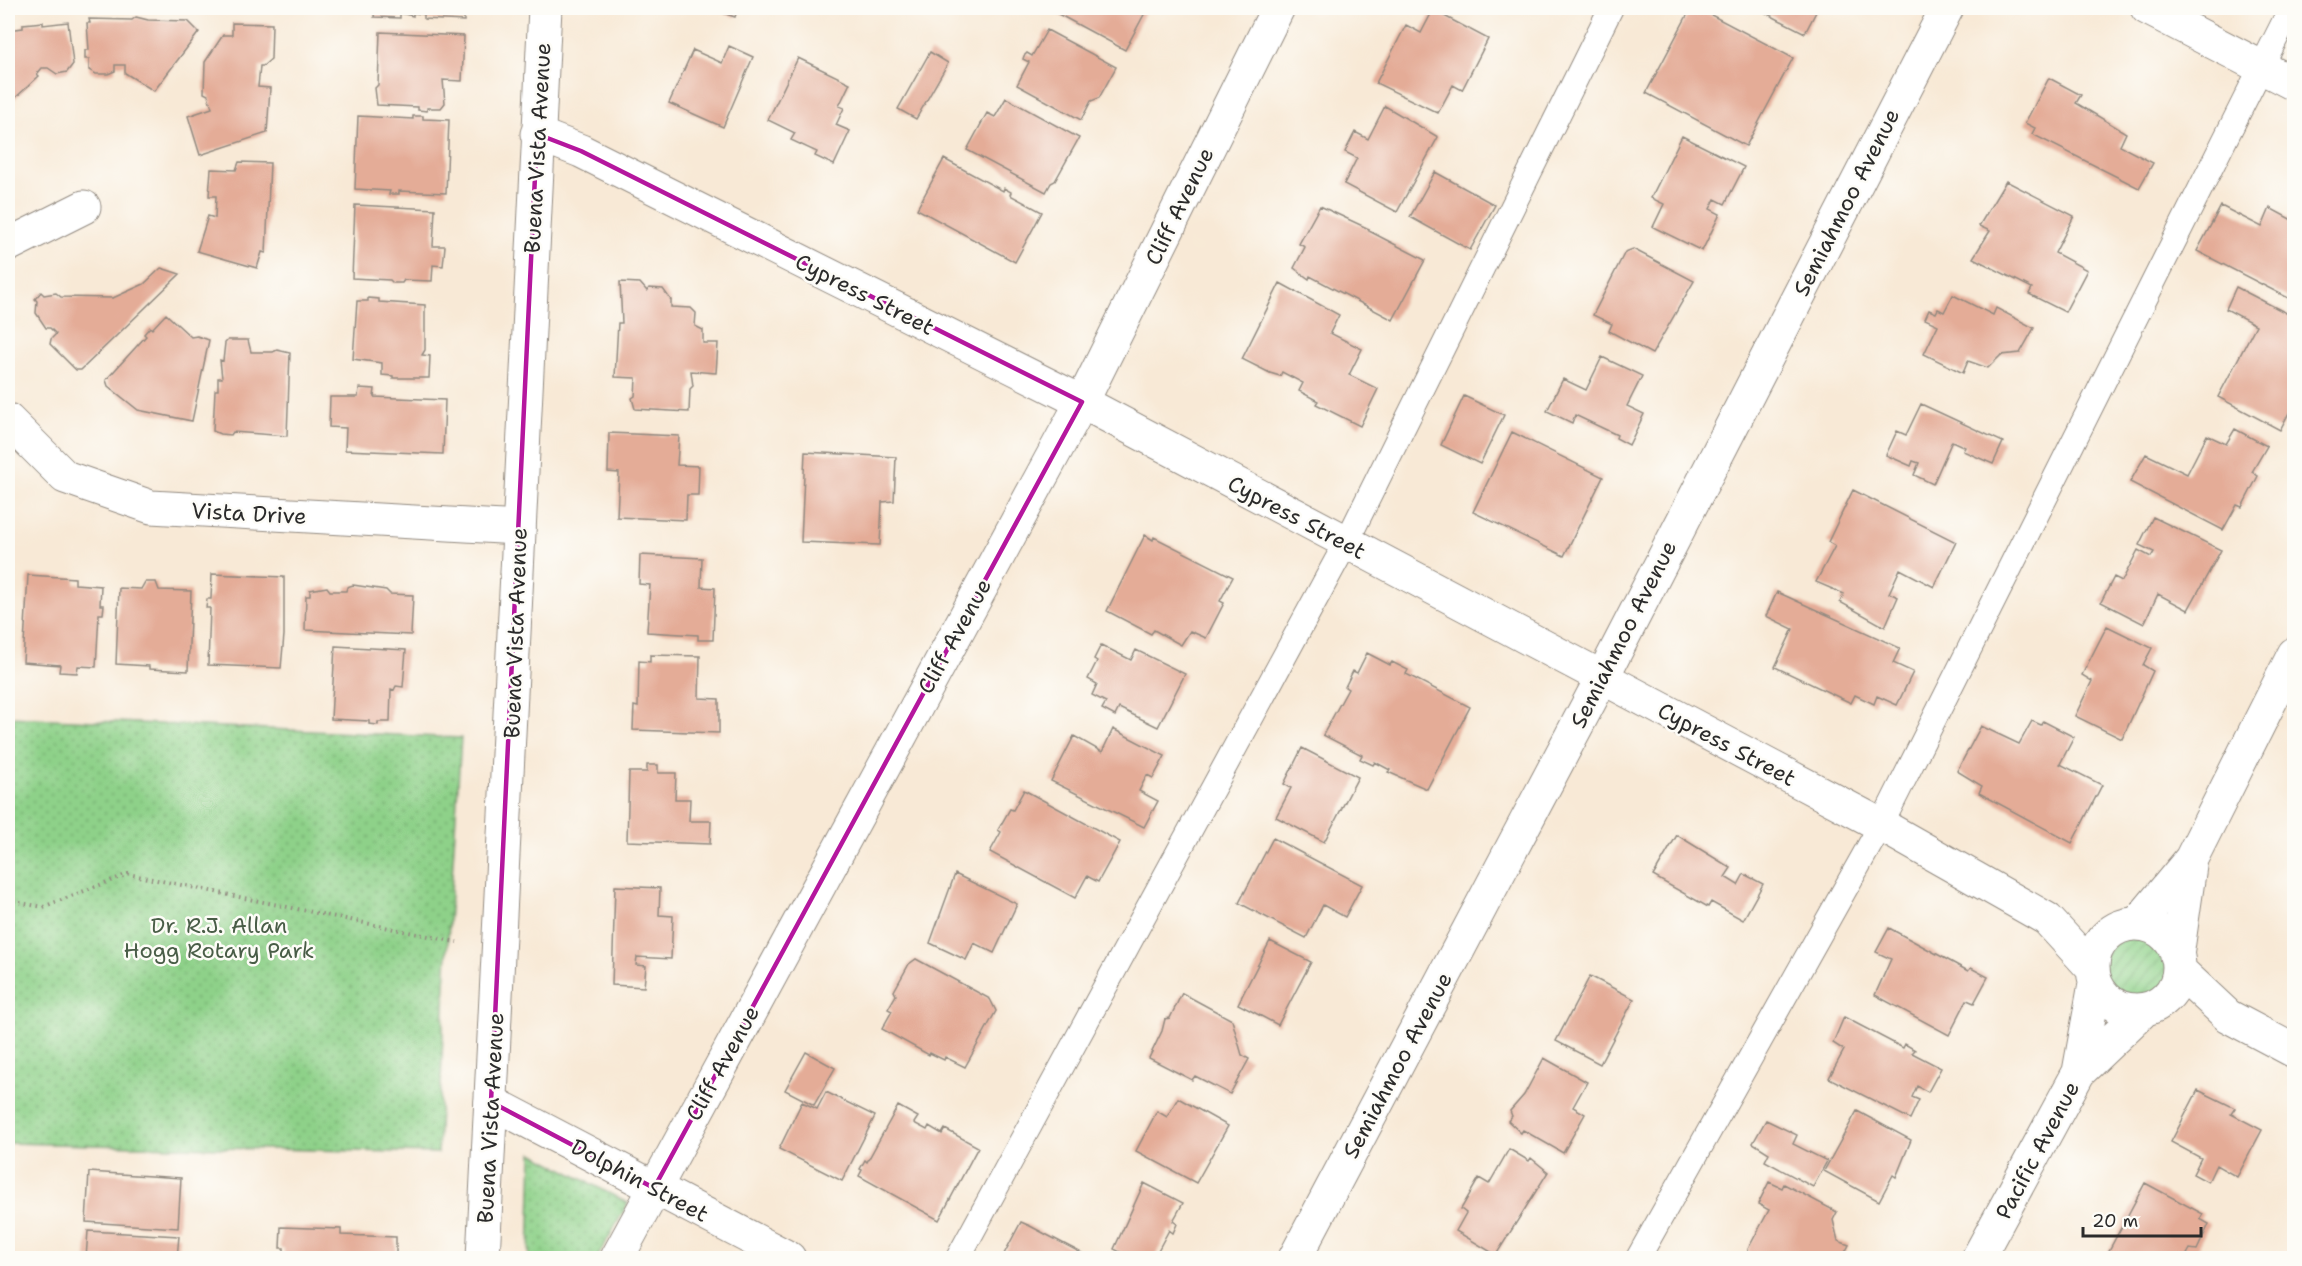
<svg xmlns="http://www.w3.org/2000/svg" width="2302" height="1266" viewBox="0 0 2302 1266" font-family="'Shantell Sans',sans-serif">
	<defs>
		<pattern id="park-dots" width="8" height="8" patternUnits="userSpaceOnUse" patternTransform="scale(1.5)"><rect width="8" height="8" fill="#8ed189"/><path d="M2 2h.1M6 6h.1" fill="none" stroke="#74aa70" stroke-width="1.8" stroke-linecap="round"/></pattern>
		<pattern id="garden-furrows" width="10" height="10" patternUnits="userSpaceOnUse" patternTransform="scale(1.5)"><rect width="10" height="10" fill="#8ed189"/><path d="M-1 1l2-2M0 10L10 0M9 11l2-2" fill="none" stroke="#74aa70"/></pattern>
	</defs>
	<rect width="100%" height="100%" fill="#fdfcf7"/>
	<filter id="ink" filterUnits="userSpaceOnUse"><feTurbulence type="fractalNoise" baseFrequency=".0167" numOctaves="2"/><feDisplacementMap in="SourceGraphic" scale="12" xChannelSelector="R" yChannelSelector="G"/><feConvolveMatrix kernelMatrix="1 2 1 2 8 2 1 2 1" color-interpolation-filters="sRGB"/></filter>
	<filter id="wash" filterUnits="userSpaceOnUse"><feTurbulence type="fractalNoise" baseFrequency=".008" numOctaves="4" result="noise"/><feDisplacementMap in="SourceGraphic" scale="24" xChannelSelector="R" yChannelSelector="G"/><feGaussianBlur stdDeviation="1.35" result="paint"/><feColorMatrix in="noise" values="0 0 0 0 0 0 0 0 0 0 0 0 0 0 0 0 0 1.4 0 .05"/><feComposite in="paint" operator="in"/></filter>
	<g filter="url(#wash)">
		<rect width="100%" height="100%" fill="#f8e9d6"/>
		<path fill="url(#park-dots)" stroke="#5c7e5a" stroke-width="1.5" d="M 8,717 L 461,738 L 445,985 L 438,1153 L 8,1143 Z
			M 532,1153 L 628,1203 L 597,1258 L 529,1258 Z"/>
		<path fill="url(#garden-furrows)" stroke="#5c7e5a" stroke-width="1.5" d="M2102 966a34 34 0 1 1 68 0a34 34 0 1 1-68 0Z"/>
		<g id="blocks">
			<path fill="#e4ac97" d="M 375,8 L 464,8 L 464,21 L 424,19 L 424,14 L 413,13 L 413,16 L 400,13 L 400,18 L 374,17 Z
				M 708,8 L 738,8 L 735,17 Z
				M 1047,8 L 1144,8 L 1147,9 L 1125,50 Z
				M 1691,8 L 1698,8 L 1793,58 L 1746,146 L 1646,93 Z
				M 1756,8 L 1818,8 L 1805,33 Z
				M 1433,10 L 1488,39 L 1462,90 L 1453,85 L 1438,113 L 1376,83 L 1406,25 L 1421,33 Z
				M 136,17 L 148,20 L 188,21 L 199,32 L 154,91 L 125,73 L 125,65 L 115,65 L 115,71 L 108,74 L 96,74 L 89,70 L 89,59 L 85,59 L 85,50 L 89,50 L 87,23 L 90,23 L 89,19 L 132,20 Z
				M 43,22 L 43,25 L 68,22 L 73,64 L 67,72 L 57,74 L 48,68 L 42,68 L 37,74 L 39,76 L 12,101 L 8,96 L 8,30 L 23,28 L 23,24 Z
				M 232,23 L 272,24 L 271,59 L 263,66 L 260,66 L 258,87 L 270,88 L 267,133 L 200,155 L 188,116 L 212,108 L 208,95 L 204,93 L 205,62 L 223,35 L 232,35 Z
				M 1047,30 L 1116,67 L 1099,98 L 1091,101 L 1081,120 L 1017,85 L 1029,62 L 1023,59 L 1024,56 L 1027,53 L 1032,56 Z
				M 380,32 L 464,36 L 462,81 L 443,80 L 445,103 L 441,108 L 427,108 L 427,111 L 418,110 L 418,107 L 377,105 L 375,88 L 378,85 Z
				M 729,46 L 753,57 L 723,127 L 669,103 L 693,50 L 722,63 Z
				M 930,52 L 948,63 L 916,119 L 898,109 Z
				M 798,58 L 850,83 L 839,106 L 844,108 L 836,125 L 850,131 L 834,165 L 815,156 L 817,152 L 791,140 L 795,133 L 768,120 Z
				M 2049,78 L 2081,95 L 2076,103 L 2126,133 L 2120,146 L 2153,163 L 2139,188 L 2032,134 L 2035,128 L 2025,123 Z
				M 1006,98 L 1079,138 L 1055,181 L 1051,183 L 1046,192 L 967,150 L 987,113 L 995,117 Z
				M 1385,106 L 1438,137 L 1397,212 L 1344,184 L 1357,158 L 1345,152 L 1355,132 L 1368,139 Z
				M 358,116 L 413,119 L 413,116 L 423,116 L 423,119 L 449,120 L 446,193 L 399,191 L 399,194 L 389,194 L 390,191 L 355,189 Z
				M 1682,136 L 1744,167 L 1725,204 L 1715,199 L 1710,209 L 1720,214 L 1702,251 L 1653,227 L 1664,204 L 1651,198 Z
				M 944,159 L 1003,191 L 1004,188 L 1011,192 L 1010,195 L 1042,212 L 1015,262 L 917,209 Z
				M 239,162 L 270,163 L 266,253 L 262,252 L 257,268 L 197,251 L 208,216 L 215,218 L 216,196 L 209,196 L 211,169 L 236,170 Z
				M 1435,172 L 1495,205 L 1470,250 L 1410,217 Z
				M 2006,181 L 2074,216 L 2055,253 L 2087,270 L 2065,312 L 2029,294 L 2032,288 L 1973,258 L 1990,231 L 1979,226 Z
				M 355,205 L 435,209 L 433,246 L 445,246 L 443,266 L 433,265 L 432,281 L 404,280 L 402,283 L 393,283 L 390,280 L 352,278 Z
				M 1320,206 L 1369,229 L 1369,231 L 1425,260 L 1393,320 L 1310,276 L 1309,279 L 1294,268 L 1305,247 L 1299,244 Z
				M 2221,206 L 2262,227 L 2270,208 L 2294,221 L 2294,301 L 2197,251 Z
				M 1633,249 L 1694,281 L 1652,354 L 1609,331 L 1612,324 L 1593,315 L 1625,252 Z
				M 161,268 L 180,274 L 81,370 L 76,370 L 50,344 L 51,339 L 56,334 L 50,328 L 46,328 L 36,313 L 37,301 L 35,299 L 41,292 L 44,295 L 56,293 L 61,297 L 113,298 L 144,284 Z
				M 620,282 L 640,283 L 647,291 L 649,288 L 663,289 L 671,300 L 671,307 L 691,308 L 696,313 L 695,326 L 703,330 L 703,343 L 718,343 L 716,373 L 691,371 L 693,386 L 690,389 L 689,412 L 635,409 L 632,398 L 635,396 L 636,378 L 615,377 L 618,323 L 622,323 Z
				M 1280,283 L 1339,315 L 1330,333 L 1362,349 L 1349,375 L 1378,389 L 1360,426 L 1316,404 L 1318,401 L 1299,391 L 1303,383 L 1282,372 L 1280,376 L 1270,373 L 1242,359 Z
				M 2236,287 L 2294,317 L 2294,403 L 2280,430 L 2218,397 L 2256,325 L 2226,309 Z
				M 1953,295 L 1993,315 L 1996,308 L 2034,328 L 2020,353 L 2001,355 L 1988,368 L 1968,361 L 1963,373 L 1924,354 L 1938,325 L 1925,319 L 1929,310 L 1936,313 L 1938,309 L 1944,312 Z
				M 368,298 L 379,299 L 379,302 L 425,305 L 425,350 L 422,355 L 430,356 L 429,378 L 393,378 L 393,376 L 382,375 L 382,363 L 353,359 L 357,301 L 368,301 Z
				M 166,314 L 191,337 L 197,336 L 209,340 L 192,421 L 138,410 L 108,386 L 106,380 L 146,336 L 144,334 L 150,327 L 152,329 Z
				M 228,340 L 248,340 L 251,352 L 273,352 L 277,350 L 290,353 L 287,436 L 233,432 L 231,435 L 220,434 L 213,431 L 215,390 L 218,390 L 218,378 L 222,378 L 220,360 L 223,361 L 225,343 Z
				M 1602,357 L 1642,376 L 1627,406 L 1644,414 L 1629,445 L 1616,438 L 1617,435 L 1575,415 L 1572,423 L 1547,411 L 1563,379 L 1586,390 Z
				M 359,388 L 375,389 L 374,397 L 445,400 L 443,454 L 345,450 L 346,428 L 329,427 L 330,397 L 358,397 Z
				M 1464,396 L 1504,415 L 1480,464 L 1441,445 Z
				M 1921,404 L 2003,442 L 1993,464 L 1963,451 L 1965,447 L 1952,441 L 1933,484 L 1914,475 L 1919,463 L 1913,461 L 1911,466 L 1886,455 L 1897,431 L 1906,435 Z
				M 2235,429 L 2267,446 L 2252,472 L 2258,476 L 2242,507 L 2237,505 L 2223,530 L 2130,482 L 2146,454 L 2187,474 L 2207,435 L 2226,444 Z
				M 1512,432 L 1603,477 L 1564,556 L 1473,512 Z
				M 609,433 L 679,436 L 677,465 L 699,466 L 698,495 L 687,495 L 686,520 L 617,517 L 619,473 L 608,472 Z
				M 805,452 L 896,457 L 894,501 L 882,502 L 880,545 L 801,542 Z
				M 1853,490 L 1956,542 L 1934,587 L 1900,569 L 1889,593 L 1898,597 L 1885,627 L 1840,602 L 1844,594 L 1816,582 L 1835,546 L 1828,542 Z
				M 2153,517 L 2221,550 L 2188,610 L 2158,594 L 2144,624 L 2101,602 L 2114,577 L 2122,581 L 2138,550 L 2151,557 L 2154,552 L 2139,545 Z
				M 1145,535 L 1153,540 L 1154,537 L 1233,577 L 1220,601 L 1224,603 L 1206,638 L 1190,631 L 1181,645 L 1154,630 L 1151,634 L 1107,611 Z
				M 640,555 L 702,558 L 701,587 L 715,588 L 713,640 L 698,640 L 698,635 L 647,632 L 650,585 L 639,584 Z
				M 212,574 L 284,577 L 284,635 L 281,668 L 208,665 L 210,608 L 206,608 L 207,599 L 211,599 Z
				M 28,575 L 75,578 L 75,584 L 101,586 L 100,605 L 104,605 L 103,614 L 99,614 L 96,667 L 78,666 L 77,673 L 59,672 L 60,665 L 23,662 Z
				M 145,582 L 156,582 L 159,590 L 191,591 L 188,671 L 149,669 L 149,666 L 116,664 L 119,588 L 141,589 Z
				M 353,585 L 386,590 L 390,594 L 413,595 L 411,635 L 305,630 L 306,596 L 310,596 L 310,590 L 327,587 L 330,591 L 346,591 L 347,587 Z
				M 1777,592 L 1900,648 L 1893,663 L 1913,672 L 1897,705 L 1877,696 L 1874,704 L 1855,695 L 1851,703 L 1775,667 L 1793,629 L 1766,616 Z
				M 2107,626 L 2152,648 L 2143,665 L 2153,671 L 2122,739 L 2075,716 L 2092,681 L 2082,675 Z
				M 1101,645 L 1131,660 L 1136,650 L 1185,674 L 1158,727 L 1119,708 L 1115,716 L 1102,709 L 1106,702 L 1092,695 L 1097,684 L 1088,679 L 1097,661 L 1094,659 Z
				M 335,646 L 406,650 L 403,687 L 396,686 L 394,690 L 391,689 L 390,722 L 378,722 L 378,725 L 369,724 L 369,721 L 331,719 Z
				M 1367,653 L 1390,665 L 1392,662 L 1408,670 L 1406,674 L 1470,707 L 1427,789 L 1388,772 L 1390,770 L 1375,762 L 1373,765 L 1360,759 L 1362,755 L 1323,735 L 1348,689 L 1345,687 L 1353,671 L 1357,673 Z
				M 650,655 L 700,656 L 699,698 L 719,699 L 719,733 L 633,730 L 634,706 L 638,707 L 639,661 L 650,662 Z
				M 2032,721 L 2041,725 L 2043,721 L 2074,737 L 2060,764 L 2102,785 L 2072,843 L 1979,793 L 1982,786 L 1957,771 L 1981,726 L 2019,744 Z
				M 1113,729 L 1165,756 L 1153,778 L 1147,775 L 1139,791 L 1158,801 L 1144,827 L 1051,781 L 1074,736 L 1102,752 Z
				M 1302,748 L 1358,777 L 1324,842 L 1276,817 L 1291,788 L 1284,784 Z
				M 647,765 L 658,765 L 658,773 L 676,773 L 675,799 L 690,799 L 689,821 L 711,821 L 710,844 L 627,841 L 629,772 L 647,772 Z
				M 1024,790 L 1120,842 L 1098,882 L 1087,876 L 1075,898 L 990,852 L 1001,832 L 998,830 L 1010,809 L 1013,810 Z
				M 1677,835 L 1731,868 L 1725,877 L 1738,885 L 1744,874 L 1763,884 L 1743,920 L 1711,902 L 1708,907 L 1653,876 Z
				M 1273,838 L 1362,885 L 1345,917 L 1323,905 L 1306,938 L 1239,903 Z
				M 955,874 L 1017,904 L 994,953 L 974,943 L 966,960 L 930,943 Z
				M 615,886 L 660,888 L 659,915 L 673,916 L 671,959 L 637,957 L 636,965 L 646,966 L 644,987 L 612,985 Z
				M 1889,928 L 1968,971 L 1971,968 L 1988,977 L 1974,1003 L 1967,1000 L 1949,1035 L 1875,995 L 1891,959 L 1876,952 Z
				M 1270,941 L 1311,962 L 1278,1025 L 1238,1004 Z
				M 916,959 L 990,999 L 996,1011 L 965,1067 L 945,1057 L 944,1060 L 930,1053 L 929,1055 L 882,1029 L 892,1011 L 888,1009 L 896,995 L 894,991 L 909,964 Z
				M 1590,976 L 1634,999 L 1600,1064 L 1556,1041 Z
				M 1182,993 L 1232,1020 L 1242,1055 L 1249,1059 L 1230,1094 L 1195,1076 L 1192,1080 L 1149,1058 L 1162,1031 L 1165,1019 L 1170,1018 Z
				M 1844,1017 L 1903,1048 L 1905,1044 L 1915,1050 L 1912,1053 L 1941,1068 L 1928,1092 L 1917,1086 L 1912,1097 L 1919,1100 L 1910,1119 L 1829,1078 L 1844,1050 L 1833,1043 Z
				M 806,1052 L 835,1068 L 814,1105 L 785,1090 Z
				M 1544,1058 L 1587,1082 L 1573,1107 L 1585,1114 L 1563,1153 L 1523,1130 L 1521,1133 L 1508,1121 L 1512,1116 L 1510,1111 L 1524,1095 Z
				M 2198,1090 L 2235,1108 L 2231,1114 L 2262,1130 L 2237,1177 L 2216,1165 L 2208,1182 L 2193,1174 L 2201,1158 L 2171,1142 Z
				M 826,1092 L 875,1116 L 842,1181 L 779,1149 L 802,1102 L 817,1109 Z
				M 1178,1098 L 1228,1126 L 1196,1183 L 1136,1151 L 1157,1111 L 1167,1117 Z
				M 898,1106 L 918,1117 L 914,1123 L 927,1130 L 929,1126 L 942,1134 L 945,1129 L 978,1147 L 939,1220 L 859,1176 L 862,1170 L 860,1169 L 865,1160 L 867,1162 Z
				M 1857,1111 L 1911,1140 L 1896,1177 L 1893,1175 L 1879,1201 L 1824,1171 Z
				M 1766,1120 L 1797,1135 L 1793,1144 L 1827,1161 L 1813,1187 L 1765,1161 L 1769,1153 L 1753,1143 Z
				M 1509,1149 L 1529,1161 L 1531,1158 L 1548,1172 L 1496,1255 L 1456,1231 L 1466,1213 L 1461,1209 L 1479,1178 L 1489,1184 Z
				M 89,1172 L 181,1178 L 178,1228 L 86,1222 Z
				M 1769,1182 L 1782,1188 L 1784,1184 L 1837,1212 L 1833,1220 L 1838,1241 L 1849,1245 L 1842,1258 L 1760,1258 L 1749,1253 L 1748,1249 L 1769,1210 L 1758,1204 Z
				M 1144,1183 L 1183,1203 L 1173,1221 L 1177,1224 L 1173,1233 L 1169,1230 L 1155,1256 L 1152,1254 L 1149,1258 L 1132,1258 L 1114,1249 Z
				M 2145,1183 L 2203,1214 L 2200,1219 L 2209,1224 L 2197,1250 L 2190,1249 L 2185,1258 L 2105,1258 Z
				M 1021,1222 L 1030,1226 L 1091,1258 L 1008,1258 L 1004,1254 Z
				M 281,1227 L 341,1229 L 341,1235 L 396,1237 L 396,1258 L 284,1258 L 284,1248 L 280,1248 Z
				M 88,1231 L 179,1236 L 177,1258 L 86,1258 Z"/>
		</g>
	</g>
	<g filter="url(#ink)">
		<use href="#blocks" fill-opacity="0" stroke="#928a80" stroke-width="1.5"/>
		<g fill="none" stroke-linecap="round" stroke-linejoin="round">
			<g stroke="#928a80" stroke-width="26">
				<path id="service" d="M 958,1258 L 1346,543 L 1611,8
					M 1638,1258 L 1881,825 L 2291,8"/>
			</g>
			<g stroke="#928a80" stroke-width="35">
				<path id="minor" d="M 2147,8 L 2294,84
					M 537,134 L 581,151 L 1082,402 L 1881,825 L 2047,919 L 2093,969
					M 8,245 L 84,207
					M 8,420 L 65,477 L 151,507 L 519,528
					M 2137,924 L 2191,859 L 2294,654
					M2093 967a43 43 0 1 1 86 0a43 43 0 1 1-86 0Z
					M 2177,956 L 2191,859
					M 2179,970 L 2228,1016 L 2294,1051
					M 2079,1072 L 2095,984
					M 491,1102 L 789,1258
					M 617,1258 L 1082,402 L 1278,8
					M 1295,1258 L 1602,678 L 1947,8
					M 1978,1258 L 2079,1072 L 2144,1010"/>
			</g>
			<g stroke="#928a80" stroke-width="35">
				<path id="tertiary" d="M 483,1258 L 545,8"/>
			</g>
			<path stroke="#928a80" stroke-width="4" stroke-dasharray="1.5 4.5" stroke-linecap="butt" d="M 8,901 L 43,907 L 128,874 L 457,942"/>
			<use href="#service" stroke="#fff" stroke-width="24"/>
			<use href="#minor" stroke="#fff" stroke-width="33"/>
			<use href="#tertiary" stroke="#fff" stroke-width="33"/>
		</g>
	</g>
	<path fill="none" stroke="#b5179e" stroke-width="4.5" stroke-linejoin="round" d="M 537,134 L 581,151 L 1082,402 L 654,1188 L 491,1102 Z"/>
	<g text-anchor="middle" stroke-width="5" stroke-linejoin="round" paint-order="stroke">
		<g font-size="22" fill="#2b2b2b" stroke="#fdfcf7">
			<text transform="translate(537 148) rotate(-87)" y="8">Buena Vista Avenue</text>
			<text transform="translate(1846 202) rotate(-63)" y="8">Semiahmoo Avenue</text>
			<text transform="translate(1179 206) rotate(-64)" y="8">Cliff Avenue</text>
			<text transform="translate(865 294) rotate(27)" y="8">Cypress Street</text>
			<text transform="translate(249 513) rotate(3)" y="8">Vista Drive</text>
			<text transform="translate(1297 517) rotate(28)" y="8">Cypress Street</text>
			<text transform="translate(515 633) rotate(-88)" y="8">Buena Vista Avenue</text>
			<text transform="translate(1623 634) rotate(-63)" y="8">Semiahmoo Avenue</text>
			<text transform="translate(954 636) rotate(-61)" y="8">Cliff Avenue</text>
			<text transform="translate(1727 744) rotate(28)" y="8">Cypress Street</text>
			<text transform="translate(722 1063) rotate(-61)" y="8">Cliff Avenue</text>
			<text transform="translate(1397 1065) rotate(-62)" y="8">Semiahmoo Avenue</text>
			<text transform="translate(490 1118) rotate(-87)" y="8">Buena Vista Avenue</text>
			<text transform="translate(2037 1150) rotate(-62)" y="8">Pacific Avenue</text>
			<text transform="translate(640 1180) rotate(28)" y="8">Dolphin Street</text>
		</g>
		<g font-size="22" fill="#495d47" stroke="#fdfcf7">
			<text x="219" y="933">Dr. R.J. Allan<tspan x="219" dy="25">Hogg Rotary Park</tspan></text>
		</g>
	</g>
	<rect width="2302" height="1266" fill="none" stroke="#fdfcf7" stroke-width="30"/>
	<path d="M2083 1227v9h118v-9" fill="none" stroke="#2b2b2b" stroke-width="3"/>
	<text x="2092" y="1227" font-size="18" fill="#2b2b2b" stroke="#fdfcf7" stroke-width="4.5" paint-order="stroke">20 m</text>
</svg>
